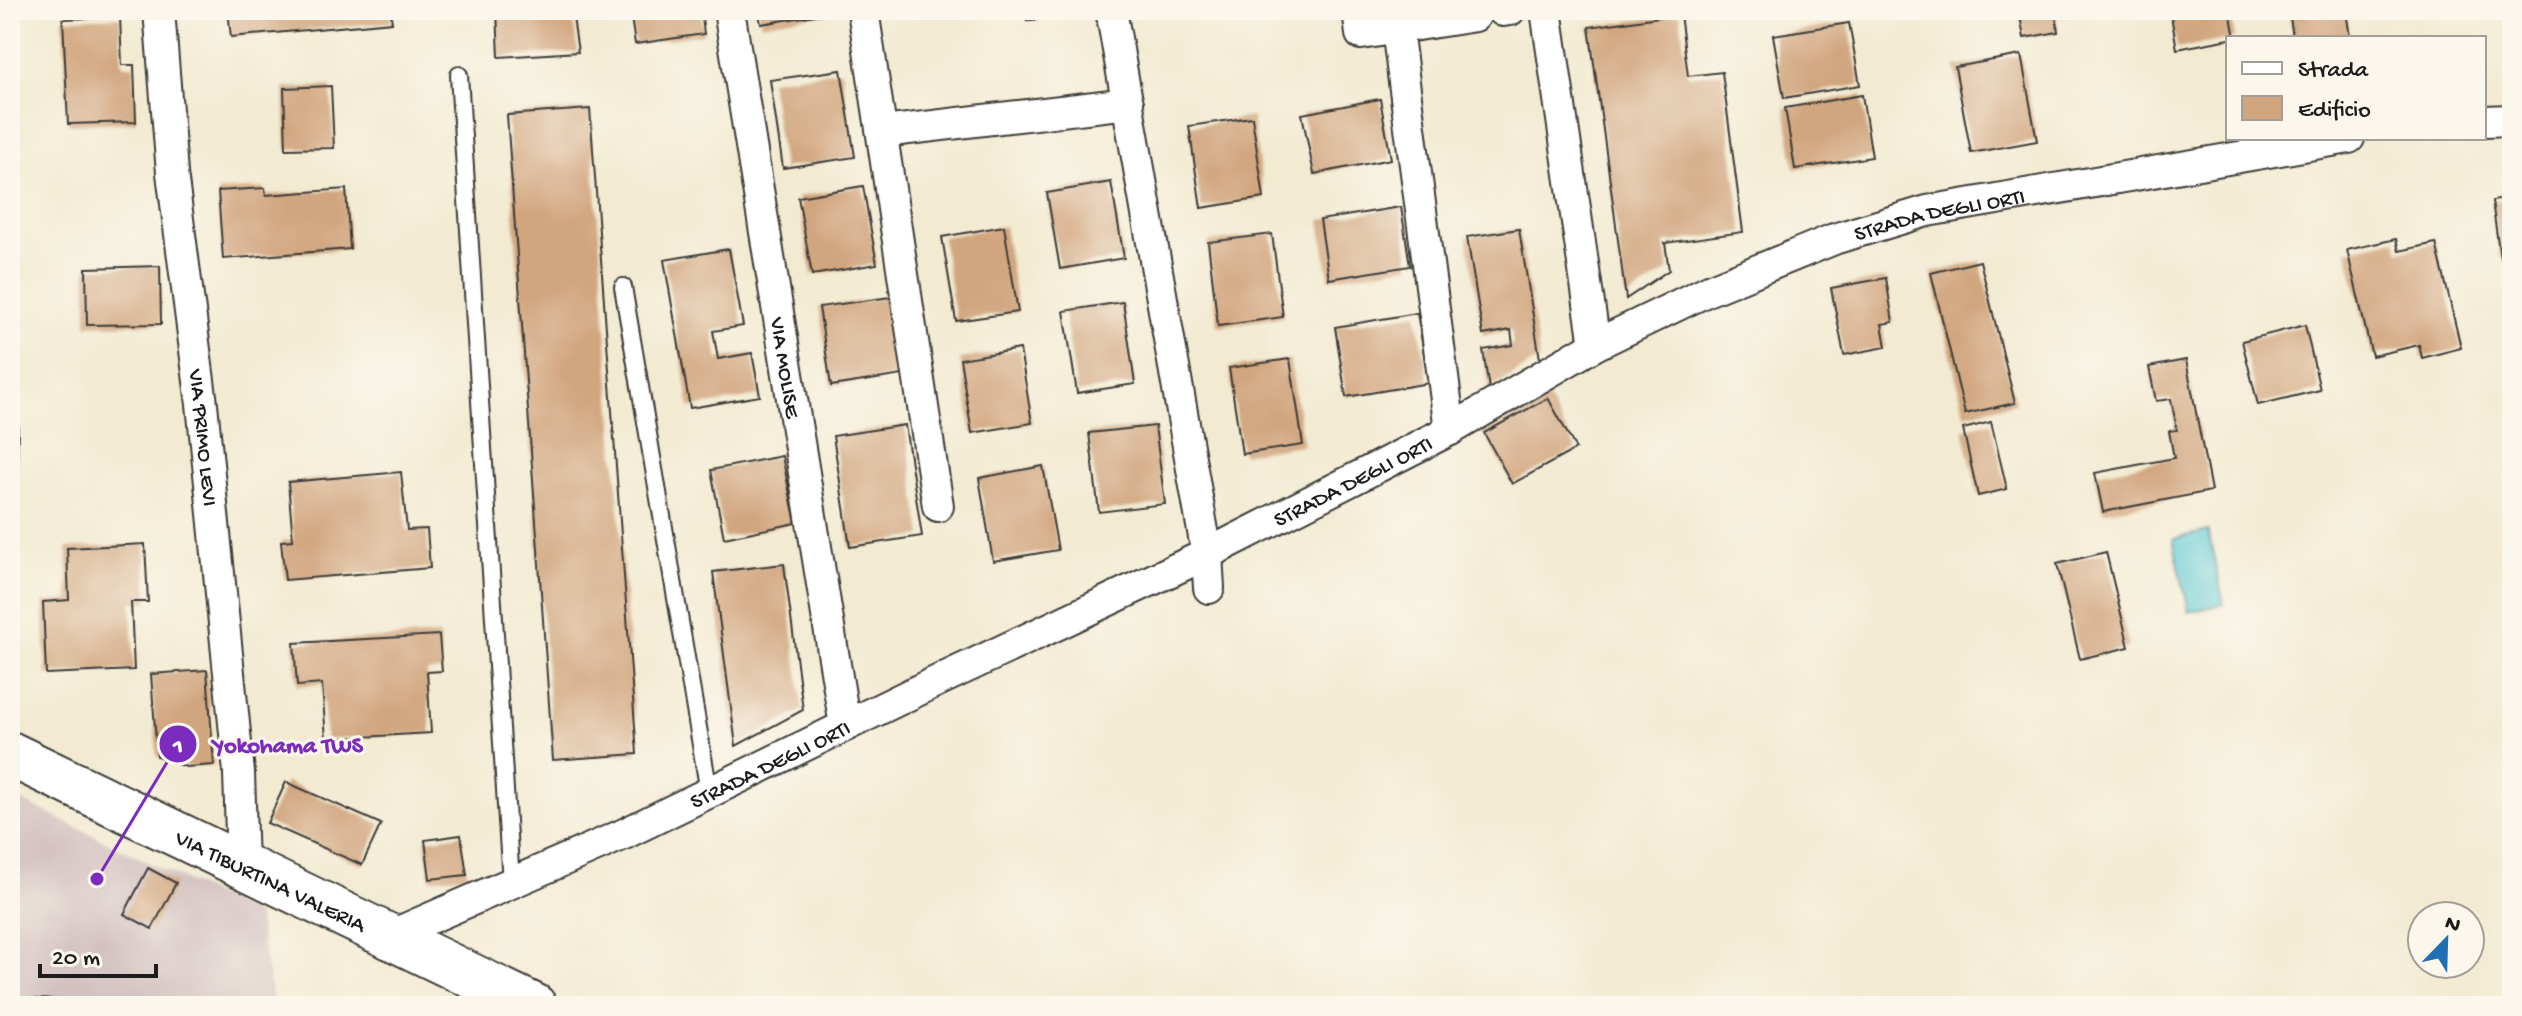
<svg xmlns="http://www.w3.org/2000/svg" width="2522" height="1016" viewBox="0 0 2522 1016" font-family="'Gochi Hand',sans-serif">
	<rect width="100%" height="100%" fill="#fbf7ec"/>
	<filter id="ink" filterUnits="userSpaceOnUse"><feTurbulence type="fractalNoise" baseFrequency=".0125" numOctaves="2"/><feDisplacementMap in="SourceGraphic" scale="16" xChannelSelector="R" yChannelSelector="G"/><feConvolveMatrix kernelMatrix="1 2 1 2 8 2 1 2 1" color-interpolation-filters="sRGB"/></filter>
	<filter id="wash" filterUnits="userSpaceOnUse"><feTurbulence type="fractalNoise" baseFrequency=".006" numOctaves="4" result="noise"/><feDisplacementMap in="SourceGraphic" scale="32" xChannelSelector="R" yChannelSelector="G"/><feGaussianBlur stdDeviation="1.8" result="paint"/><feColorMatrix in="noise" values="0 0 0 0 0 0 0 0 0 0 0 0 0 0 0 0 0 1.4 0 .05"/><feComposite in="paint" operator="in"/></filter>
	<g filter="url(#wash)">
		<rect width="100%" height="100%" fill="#f2ead1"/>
		<path fill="#d1bfbf" d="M 10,795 L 257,915 L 273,1002 L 281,1006 L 10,1006 Z"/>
		<path fill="#5cc8d4" stroke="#3c7278" stroke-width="2" d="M 2208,531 L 2224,604 L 2189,612 L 2173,539 Z"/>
		<g id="blocks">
			<path fill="#d1a67f" d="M 228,10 L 390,10 L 392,22 L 231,37 Z
				M 497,10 L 572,10 L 578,52 L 499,57 Z
				M 630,10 L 701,10 L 704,34 L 635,44 Z
				M 758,10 L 834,10 L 834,12 L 761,24 Z
				M 1025,10 L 1083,10 L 1084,12 L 1027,21 Z
				M 2019,10 L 2075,10 L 2076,14 L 2056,17 L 2058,32 L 2024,38 Z
				M 2170,10 L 2230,10 L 2235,38 L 2177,49 Z
				M 2289,10 L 2346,10 L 2350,38 L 2293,38 Z
				M 1680,14 L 1688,76 L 1722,72 L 1743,232 L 1665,243 L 1669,270 L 1626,299 L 1589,27 Z
				M 120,17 L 122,65 L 134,65 L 136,122 L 68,124 L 63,19 Z
				M 1849,23 L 1860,85 L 1784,98 L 1773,35 Z
				M 2021,55 L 2037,141 L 1971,153 L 1955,67 Z
				M 841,70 L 855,157 L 783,168 L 770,80 Z
				M 331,86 L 334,148 L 286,149 L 284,88 Z
				M 1862,95 L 1872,157 L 1795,169 L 1785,108 Z
				M 1380,99 L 1391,159 L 1314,174 L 1302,114 Z
				M 590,109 L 637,754 L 553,760 L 507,115 Z
				M 1252,117 L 1264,198 L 1201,208 L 1189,126 Z
				M 1111,182 L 1124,258 L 1060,269 L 1047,193 Z
				M 863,186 L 877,264 L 812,275 L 798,197 Z
				M 265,188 L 266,195 L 346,189 L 350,249 L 223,259 L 218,191 Z
				M 2512,198 L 2512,256 L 2500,258 L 2492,201 Z
				M 1401,207 L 1410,266 L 1329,279 L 1320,220 Z
				M 1004,226 L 1018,312 L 956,321 L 942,237 Z
				M 1519,229 L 1540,359 L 1489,389 L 1483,350 L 1513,345 L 1511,330 L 1483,335 L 1467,237 Z
				M 1272,234 L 1283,317 L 1218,326 L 1208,242 Z
				M 2396,239 L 2399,251 L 2436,243 L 2461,348 L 2422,358 L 2419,345 L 2372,356 L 2347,250 Z
				M 729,249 L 743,326 L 713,331 L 718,359 L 752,353 L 760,396 L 690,408 L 664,260 Z
				M 1980,261 L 2015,403 L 1965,414 L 1931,273 Z
				M 160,266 L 161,324 L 87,325 L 86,268 Z
				M 1886,278 L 1893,322 L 1882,324 L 1886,347 L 1844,355 L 1831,288 Z
				M 891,297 L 903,375 L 831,386 L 819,307 Z
				M 1123,302 L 1135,384 L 1077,393 L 1064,311 Z
				M 1417,313 L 1429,383 L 1346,397 L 1335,327 Z
				M 2305,325 L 2320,390 L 2258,405 L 2242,341 Z
				M 1020,349 L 1032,423 L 972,433 L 960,359 Z
				M 1290,359 L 1303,445 L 1242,454 L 1229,368 Z
				M 2186,360 L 2211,491 L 2103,512 L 2095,473 L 2174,458 L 2169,431 L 2177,430 L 2171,399 L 2156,401 L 2149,367 Z
				M 1548,398 L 1576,449 L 1512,484 L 1484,433 Z
				M 1991,422 L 2007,489 L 1978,496 L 1963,429 Z
				M 905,425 L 922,536 L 850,547 L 833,436 Z
				M 1155,426 L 1165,504 L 1099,512 L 1089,433 Z
				M 10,427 L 18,427 L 16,508 L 10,508 Z
				M 782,456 L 796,523 L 724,538 L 711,470 Z
				M 1043,466 L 1058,550 L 993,561 L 979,478 Z
				M 401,472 L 407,530 L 427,529 L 430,568 L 285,580 L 281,541 L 293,540 L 288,482 Z
				M 145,544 L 148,602 L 131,602 L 134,670 L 46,674 L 43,602 L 69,600 L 67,548 Z
				M 2106,552 L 2129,647 L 2080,659 L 2057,564 Z
				M 784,564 L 803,710 L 736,746 L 713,572 Z
				M 439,635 L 442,671 L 427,672 L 431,733 L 326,739 L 322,684 L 297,686 L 294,643 Z
				M 207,670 L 214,765 L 186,767 L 157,756 L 151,674 Z
				M 286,782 L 381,824 L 362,865 L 267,823 Z
				M 461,835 L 467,875 L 430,879 L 425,840 Z
				M 148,868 L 176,883 L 152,929 L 124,914 Z
				M 10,998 L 141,1003 L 141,1006 L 10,1006 Z"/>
		</g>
	</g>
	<g filter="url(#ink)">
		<use href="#blocks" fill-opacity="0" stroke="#3c3b37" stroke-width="2"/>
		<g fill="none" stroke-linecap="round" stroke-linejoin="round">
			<g stroke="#3c3b37" stroke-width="20">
				<path id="lane" d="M 459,75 L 511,883
					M 623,287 L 709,792"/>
			</g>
			<g stroke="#3c3b37" stroke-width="34">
				<g id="street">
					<path id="s1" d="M 159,10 L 172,173 L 202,404 L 239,773 L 242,866"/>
					<path id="s2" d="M 729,10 L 845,726"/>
					<path d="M 863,10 L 938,506"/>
					<path d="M 1111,10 L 1207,554 L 1209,588"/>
					<path d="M 1358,10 L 1361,34 L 1475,16"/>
					<path d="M 1546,10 L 1595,345"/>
					<path d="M 1503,11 L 1510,10"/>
					<path d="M 1397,29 L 1450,430"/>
					<path d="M 2484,121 L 2512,120"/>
					<path d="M 883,132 L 1128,103"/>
					<path id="s3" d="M 389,936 L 622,835 L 929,685 L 1207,554 L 1450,430 L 1595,345 L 1709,290 L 1834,239 L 1927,211 L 2349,138"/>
				</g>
			</g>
			<g stroke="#3c3b37" stroke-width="48">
				<g id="primary">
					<path id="s4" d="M 10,754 L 534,1006"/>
				</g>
			</g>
			<use href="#lane" stroke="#fff" stroke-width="16"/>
			<use href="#street" stroke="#fff" stroke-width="30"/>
			<use href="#primary" stroke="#fff" stroke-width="44"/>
		</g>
	</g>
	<g text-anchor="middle" stroke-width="6" stroke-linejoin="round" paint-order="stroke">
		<g font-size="22" fill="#1c1c1c" stroke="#fbf7ec">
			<text dy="8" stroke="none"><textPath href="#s3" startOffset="1714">STRADA DEGLI ORTI</textPath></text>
			<text dy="8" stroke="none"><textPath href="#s2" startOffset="362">VIA MOLISE</textPath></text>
			<text dy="8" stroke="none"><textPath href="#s1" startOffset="430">VIA PRIMO LEVI</textPath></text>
			<text dy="8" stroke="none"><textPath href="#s3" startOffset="1066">STRADA DEGLI ORTI</textPath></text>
			<text dy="8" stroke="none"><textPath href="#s3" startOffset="418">STRADA DEGLI ORTI</textPath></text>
			<text dy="8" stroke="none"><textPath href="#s4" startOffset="290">VIA TIBURTINA VALERIA</textPath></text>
		</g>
	</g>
	<path fill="none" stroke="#7b2cbf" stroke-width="3" d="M97 879L178 744"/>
	<g fill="#7b2cbf" stroke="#fbf7ec" stroke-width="3">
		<circle cx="97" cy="879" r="8"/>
		<circle cx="178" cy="744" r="20"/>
	</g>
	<g font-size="24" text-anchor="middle" font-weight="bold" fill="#fff">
		<text x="178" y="752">1</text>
	</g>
	<g font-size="24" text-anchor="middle" font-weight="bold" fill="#7b2cbf" stroke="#fbf7ec" stroke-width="6" stroke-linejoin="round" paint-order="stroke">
		<text x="288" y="752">Yokohama TWS</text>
	</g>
	<rect width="2522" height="1016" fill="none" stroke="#fbf7ec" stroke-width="40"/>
	<rect x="2226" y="36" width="260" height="104" fill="#fbf7ec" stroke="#a29f99" stroke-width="2"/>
	<rect x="2242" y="62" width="40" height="12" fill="#ffffff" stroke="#a29f99" stroke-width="2"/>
	<text x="2298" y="76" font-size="24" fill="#1c1c1c">Strada</text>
	<rect x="2242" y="96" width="40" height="24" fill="#d1a67f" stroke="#a29f99" stroke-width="2"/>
	<text x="2298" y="116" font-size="24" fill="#1c1c1c">Edificio</text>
	<g transform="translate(2446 940) rotate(23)"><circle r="38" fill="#fbf7ec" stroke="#a29f99" stroke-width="2"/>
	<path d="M0-6L14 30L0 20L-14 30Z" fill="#1f6fb2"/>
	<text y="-12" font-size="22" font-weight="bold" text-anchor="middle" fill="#1c1c1c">N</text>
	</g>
	<path d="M40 964v12h116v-12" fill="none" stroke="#1c1c1c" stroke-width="4"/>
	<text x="52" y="964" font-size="24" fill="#1c1c1c" stroke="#fbf7ec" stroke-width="6" paint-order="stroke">20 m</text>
</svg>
